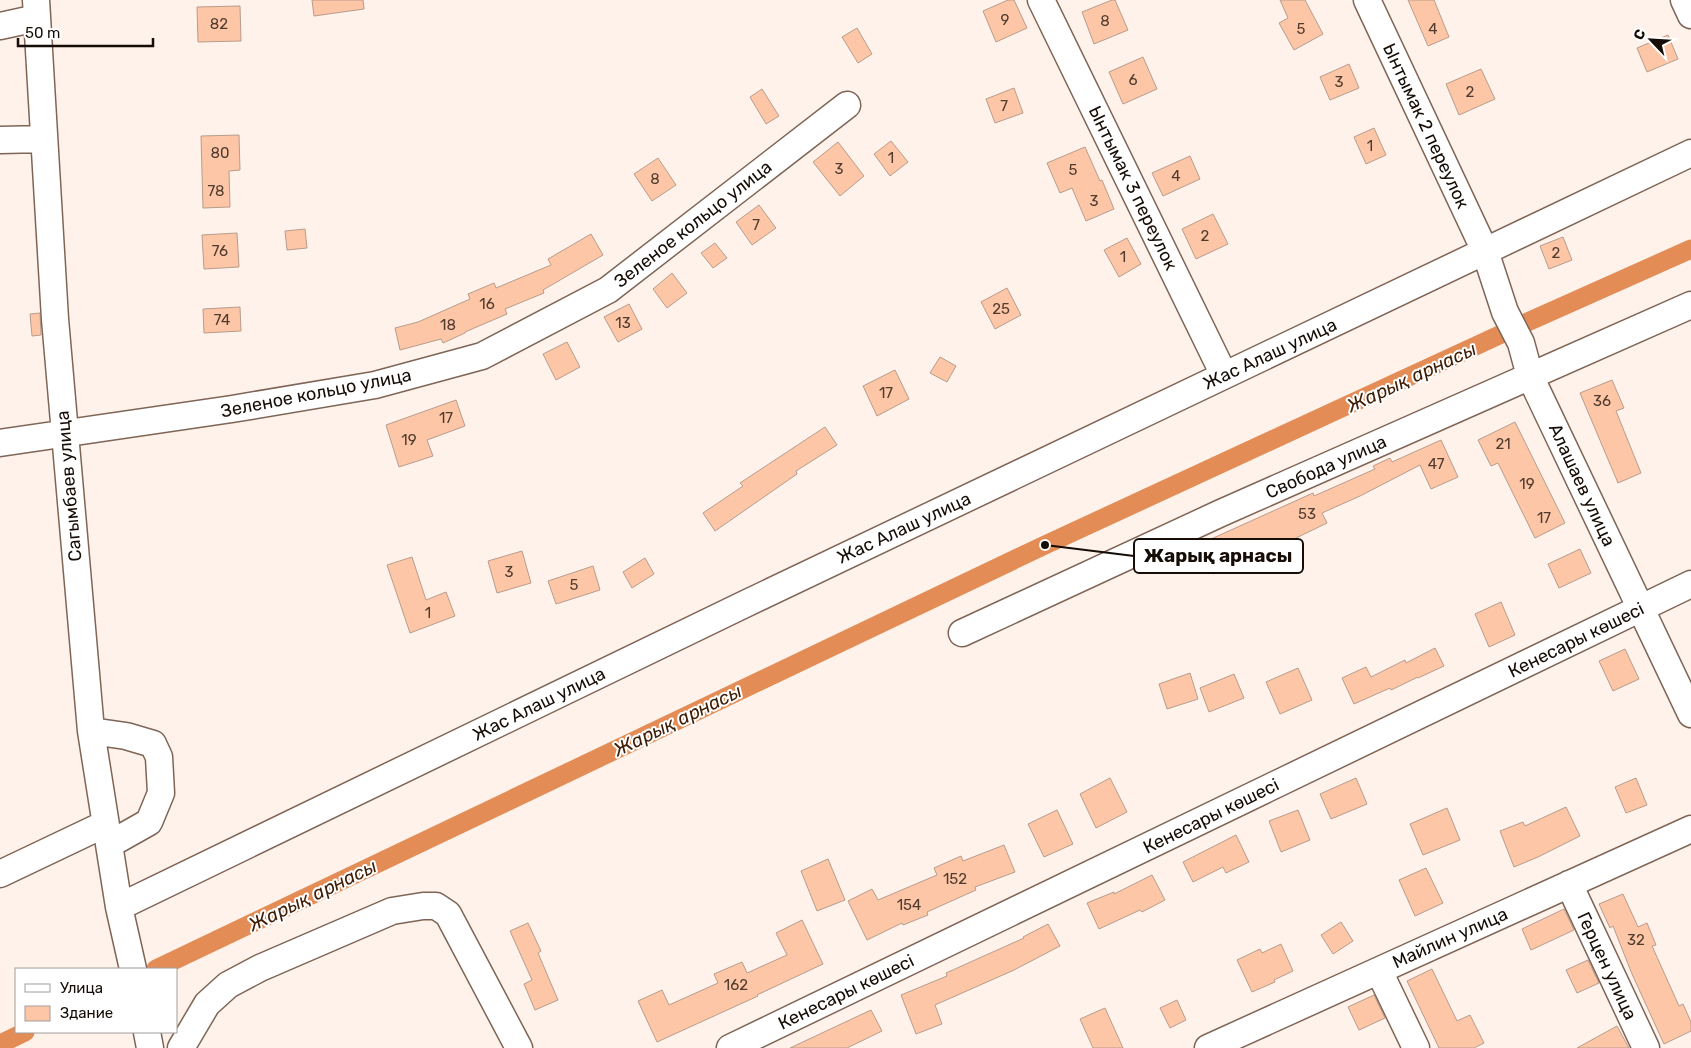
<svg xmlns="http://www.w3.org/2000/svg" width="1691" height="1048" viewBox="0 0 1691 1048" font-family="Rubik,sans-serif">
	<rect width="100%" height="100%" fill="#fef2eb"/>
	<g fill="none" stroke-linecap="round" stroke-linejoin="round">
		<path stroke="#e38c56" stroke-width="19" d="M 156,969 L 1045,545 L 1521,325 L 1691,249
			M 0,1044 L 25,1032"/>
	</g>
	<path fill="#fdc6a6" stroke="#b89c8c" d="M 312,0 L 363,0 L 364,9 L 314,16 Z
		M 1008,0 L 1014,0 L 1027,28 L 996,42 L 983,11 Z
		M 1112,0 L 1115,0 L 1128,30 L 1094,44 L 1082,12 Z
		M 1280,0 L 1305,0 L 1323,34 L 1294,50 L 1279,23 L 1288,18 Z
		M 1408,0 L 1434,0 L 1449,37 L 1428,46 Z
		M 240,6 L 241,41 L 198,42 L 197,7 Z
		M 857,28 L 872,54 L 858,63 L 842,37 Z
		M 1668,35 L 1678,59 L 1647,72 L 1637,48 Z
		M 1143,57 L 1157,89 L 1123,104 L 1109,72 Z
		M 1349,64 L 1359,88 L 1330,100 L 1320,77 Z
		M 1481,69 L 1495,99 L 1459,115 L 1446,84 Z
		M 1014,88 L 1023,113 L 995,123 L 986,99 Z
		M 762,89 L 779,116 L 766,124 L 750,97 Z
		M 1374,128 L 1386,155 L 1366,164 L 1354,137 Z
		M 239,135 L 240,170 L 229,171 L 230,207 L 203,208 L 201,136 Z
		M 891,141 L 908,162 L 890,176 L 874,154 Z
		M 838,142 L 864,176 L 840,196 L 813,162 Z
		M 1085,147 L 1100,181 L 1102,180 L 1114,209 L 1086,221 L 1072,188 L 1060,193 L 1047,163 Z
		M 1190,156 L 1200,179 L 1163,196 L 1152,173 Z
		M 658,158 L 676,185 L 652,201 L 634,174 Z
		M 759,205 L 776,228 L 752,245 L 736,222 Z
		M 1213,214 L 1228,244 L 1196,259 L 1182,229 Z
		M 305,229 L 307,248 L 287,250 L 285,231 Z
		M 237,233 L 239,267 L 204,269 L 202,235 Z
		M 591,234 L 603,255 L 543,290 L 544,293 L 505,309 L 507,314 L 465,332 L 465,333 L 443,343 L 441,339 L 400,350 L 395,328 L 418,322 L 470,299 L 468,294 L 494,283 L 496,288 L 551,265 L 548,259 Z
		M 1563,237 L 1572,260 L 1549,269 L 1540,246 Z
		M 1127,238 L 1141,264 L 1119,277 L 1104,250 Z
		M 715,243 L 727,258 L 713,268 L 701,253 Z
		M 672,273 L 687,293 L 667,308 L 653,289 Z
		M 1007,288 L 1021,315 L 995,329 L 981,302 Z
		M 629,304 L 642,329 L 618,342 L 604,317 Z
		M 240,307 L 241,331 L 204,333 L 203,309 Z
		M 40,313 L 41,335 L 32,336 L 30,314 Z
		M 567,342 L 580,367 L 556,380 L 543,354 Z
		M 940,357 L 956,366 L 947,382 L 930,373 Z
		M 895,370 L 909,399 L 877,416 L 863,386 Z
		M 1612,380 L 1624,408 L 1616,411 L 1641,473 L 1618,483 L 1580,393 Z
		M 456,400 L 465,426 L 427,440 L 433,456 L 399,467 L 386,425 Z
		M 1515,422 L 1565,523 L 1535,538 L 1498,463 L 1491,466 L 1478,440 Z
		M 825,427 L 837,445 L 796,471 L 797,474 L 715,531 L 703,513 L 743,486 L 740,483 Z
		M 1441,440 L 1458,477 L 1431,489 L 1420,465 L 1360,496 L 1322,513 L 1327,523 L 1263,554 L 1262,553 L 1213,574 L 1200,544 L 1313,493 L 1314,496 L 1375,469 L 1373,466 L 1390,458 L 1392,462 Z
		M 1580,549 L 1591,573 L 1559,588 L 1548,564 Z
		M 522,551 L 531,583 L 497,593 L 488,561 Z
		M 412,557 L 426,600 L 446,592 L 455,616 L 410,633 L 387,565 Z
		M 645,558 L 654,574 L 632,588 L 623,572 Z
		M 593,566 L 600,590 L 556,604 L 548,581 Z
		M 1501,602 L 1515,635 L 1489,647 L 1475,614 Z
		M 1435,648 L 1444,666 L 1418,678 L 1418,677 L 1391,690 L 1390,688 L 1354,704 L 1342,678 L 1366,667 L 1371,677 L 1405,660 L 1406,663 Z
		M 1625,649 L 1639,679 L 1613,691 L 1599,661 Z
		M 1298,668 L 1312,700 L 1280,714 L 1266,682 Z
		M 1190,673 L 1198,699 L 1167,709 L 1159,684 Z
		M 1234,674 L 1244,698 L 1209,712 L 1200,688 Z
		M 1110,778 L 1127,812 L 1096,828 L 1080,794 Z
		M 1356,778 L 1367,804 L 1331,819 L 1320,794 Z
		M 1636,778 L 1647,805 L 1626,813 L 1615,787 Z
		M 1566,807 L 1580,836 L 1538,857 L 1514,867 L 1500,831 L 1523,822 L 1525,826 Z
		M 1447,808 L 1460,840 L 1423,855 L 1410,824 Z
		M 1057,810 L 1073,844 L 1044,857 L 1028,824 Z
		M 1298,810 L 1310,840 L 1281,852 L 1269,821 Z
		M 1236,835 L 1249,862 L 1226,873 L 1223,867 L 1193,882 L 1183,862 Z
		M 1004,845 L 1015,872 L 975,887 L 976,890 L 927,912 L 928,915 L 903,925 L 902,923 L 867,940 L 848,901 L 872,889 L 878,900 L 937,875 L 934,868 L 961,856 L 963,861 Z
		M 828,859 L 845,900 L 817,911 L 801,871 Z
		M 1426,868 L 1443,903 L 1415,916 L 1399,880 Z
		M 1152,875 L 1165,900 L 1142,912 L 1140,910 L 1099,929 L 1087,903 L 1114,892 L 1114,894 Z
		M 1623,894 L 1638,927 L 1647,923 L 1656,945 L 1652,946 L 1679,1006 L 1683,1004 L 1691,1022 L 1691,1031 L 1664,1044 L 1632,974 L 1613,926 L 1610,928 L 1599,904 Z
		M 1564,909 L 1574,930 L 1531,950 L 1522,929 Z
		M 802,920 L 823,964 L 757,995 L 758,996 L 657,1042 L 638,1001 L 662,990 L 669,1005 L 718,983 L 714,974 L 742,962 L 747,973 L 787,955 L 776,933 Z
		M 1341,922 L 1353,941 L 1333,954 L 1321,935 Z
		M 528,923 L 541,951 L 538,953 L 558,1000 L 535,1010 L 524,984 L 532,980 L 510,931 Z
		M 1048,924 L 1060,946 L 1014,970 L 935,1005 L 942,1024 L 916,1034 L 901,995 L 947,976 L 946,973 L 1024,938 L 1023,937 Z
		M 1281,944 L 1293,971 L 1274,980 L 1275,982 L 1252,992 L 1237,960 L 1260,949 L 1262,953 Z
		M 1588,960 L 1599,983 L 1577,993 L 1566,970 Z
		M 1432,969 L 1457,1021 L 1470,1015 L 1484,1043 L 1474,1048 L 1439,1048 L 1407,981 Z
		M 1374,995 L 1385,1018 L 1359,1030 L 1348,1007 Z
		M 1177,1000 L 1186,1020 L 1170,1028 L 1160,1008 Z
		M 1105,1008 L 1123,1048 L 1093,1048 L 1080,1019 Z
		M 871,1010 L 882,1031 L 847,1048 L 790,1048 Z
		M 1617,1026 L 1629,1048 L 1577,1048 Z"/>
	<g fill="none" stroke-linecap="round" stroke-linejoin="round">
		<g stroke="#7f6556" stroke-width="29">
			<path id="minor" d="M 36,0 L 55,319 L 91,731 L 119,907 L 133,969
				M 1041,0 L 1224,375
				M 1367,0 L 1485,251 L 1505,312 L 1521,343 L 1530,376 L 1691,714
				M 1684,0 L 1691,15
				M 0,26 L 37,18
				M 0,140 L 44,139
				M 0,443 L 232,409 L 375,385 L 482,356 L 608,290 L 847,105
				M 962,633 L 1221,513 L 1691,305
				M 91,731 L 126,736 L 153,744 L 159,757 L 161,793 L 149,822 L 110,844
				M 0,874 L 105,824
				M 1569,884 L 1646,1048
				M 119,907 L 745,604 L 1691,153
				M 1379,971 L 1416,1048
				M 147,1032 L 150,1048
				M 181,1048 L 207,1004 L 228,985 L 260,968 L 392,911 L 423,906 L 436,906 L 448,914 L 519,1048
				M 730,1048 L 1691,584
				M 1208,1048 L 1691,829"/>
		</g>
		<use href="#minor" stroke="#fff" stroke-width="26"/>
	</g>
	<g text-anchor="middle" stroke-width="4" stroke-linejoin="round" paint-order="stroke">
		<g font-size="15" fill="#503b2f">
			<text x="1005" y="25">9</text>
			<text x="1105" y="26">8</text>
			<text x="219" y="29">82</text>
			<text x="1301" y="34">5</text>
			<text x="1433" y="34">4</text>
			<text x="1133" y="85">6</text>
			<text x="1339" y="87">3</text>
			<text x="1470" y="97">2</text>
			<text x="1004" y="111">7</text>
			<text x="1370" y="151">1</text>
			<text x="220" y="158">80</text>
			<text x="891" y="163">1</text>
			<text x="839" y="174">3</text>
			<text x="1073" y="175">5</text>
			<text x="1176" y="181">4</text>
			<text x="655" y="184">8</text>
			<text x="216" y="196">78</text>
			<text x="1094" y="206">3</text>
			<text x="756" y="230">7</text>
			<text x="1205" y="241">2</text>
			<text x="220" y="256">76</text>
			<text x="1556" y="258">2</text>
			<text x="1123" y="262">1</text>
			<text x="487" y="309">16</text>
			<text x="1001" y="314">25</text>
			<text x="222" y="325">74</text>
			<text x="623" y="328">13</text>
			<text x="448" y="330">18</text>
			<text x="886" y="398">17</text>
			<text x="1602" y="406">36</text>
			<text x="446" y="423">17</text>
			<text x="409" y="445">19</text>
			<text x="1503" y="449">21</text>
			<text x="1436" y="469">47</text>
			<text x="1527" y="489">19</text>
			<text x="1307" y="519">53</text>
			<text x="1544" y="523">17</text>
			<text x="509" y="577">3</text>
			<text x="574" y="590">5</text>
			<text x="428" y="618">1</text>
			<text x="955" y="884">152</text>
			<text x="909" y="910">154</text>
			<text x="1636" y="945">32</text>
			<text x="736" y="990">162</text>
		</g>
		<g font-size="18" fill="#160d07" stroke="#fff">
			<text transform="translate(1426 126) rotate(65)" y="6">Ынтымак 2 переулок</text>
			<text transform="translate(1133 188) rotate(64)" y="6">Ынтымак 3 переулок</text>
			<text transform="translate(693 224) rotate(-38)" y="6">Зеленое кольцо улица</text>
			<text transform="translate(1270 354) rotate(-25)" y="6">Жас Алаш улица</text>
			<text transform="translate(316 393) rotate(-11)" y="6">Зеленое кольцо улица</text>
			<text transform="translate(1326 467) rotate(-24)" y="6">Свобода улица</text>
			<text transform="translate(1582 485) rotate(65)" y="6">Алашаев улица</text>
			<text transform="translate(69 486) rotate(-95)" y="6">Сагымбаев улица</text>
			<text transform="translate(904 528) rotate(-25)" y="6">Жас Алаш улица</text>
			<text transform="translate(1576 640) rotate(-26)" y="6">Кенесары көшесі</text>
			<text transform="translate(539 704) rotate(-26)" y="6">Жас Алаш улица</text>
			<text transform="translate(1211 816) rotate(-26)" y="6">Кенесары көшесі</text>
			<text transform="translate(1450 938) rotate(-24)" y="6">Майлин улица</text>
			<text transform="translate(1607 966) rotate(65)" y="6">Герцен улица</text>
			<text transform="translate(846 992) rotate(-26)" y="6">Кенесары көшесі</text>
		</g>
		<g font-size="19" font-style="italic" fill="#411f07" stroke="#fff">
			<text transform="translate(1411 377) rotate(-25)" y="7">Жарық арнасы</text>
			<text transform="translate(677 720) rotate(-26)" y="7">Жарық арнасы</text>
			<text transform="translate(312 895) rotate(-26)" y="7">Жарық арнасы</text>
		</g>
	</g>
	<path fill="none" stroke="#160d07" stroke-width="2" d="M1045 545L1134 556"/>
	<circle fill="#160d07" stroke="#fff" stroke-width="2" cx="1045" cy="545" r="5"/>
	<rect fill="#fff" stroke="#160d07" stroke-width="2" x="1134" y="539" width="169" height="34" rx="5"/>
	<g font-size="19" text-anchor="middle" font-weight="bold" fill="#160d07">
		<text x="1218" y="562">Жарық арнасы</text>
	</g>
	<rect x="15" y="968" width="162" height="65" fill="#ffffff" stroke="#a29e9c"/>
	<rect x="25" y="984" width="25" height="8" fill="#ffffff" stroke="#a29e9c"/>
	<text x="60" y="993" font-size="15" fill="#160d07">Улица</text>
	<rect x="25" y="1006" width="25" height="15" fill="#fdc6a6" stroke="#a29e9c"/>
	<text x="60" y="1018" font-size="15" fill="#160d07">Здание</text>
	<g transform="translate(1651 40) rotate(295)" stroke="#ffffff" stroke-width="4" paint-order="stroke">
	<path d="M0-4L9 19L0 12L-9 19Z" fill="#160d07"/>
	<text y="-8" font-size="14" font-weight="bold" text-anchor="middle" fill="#160d07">С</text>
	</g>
	<path d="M18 38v8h135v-8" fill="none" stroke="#160d07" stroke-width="2.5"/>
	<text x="25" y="38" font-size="15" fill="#160d07" stroke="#ffffff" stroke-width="4" paint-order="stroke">50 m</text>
</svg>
